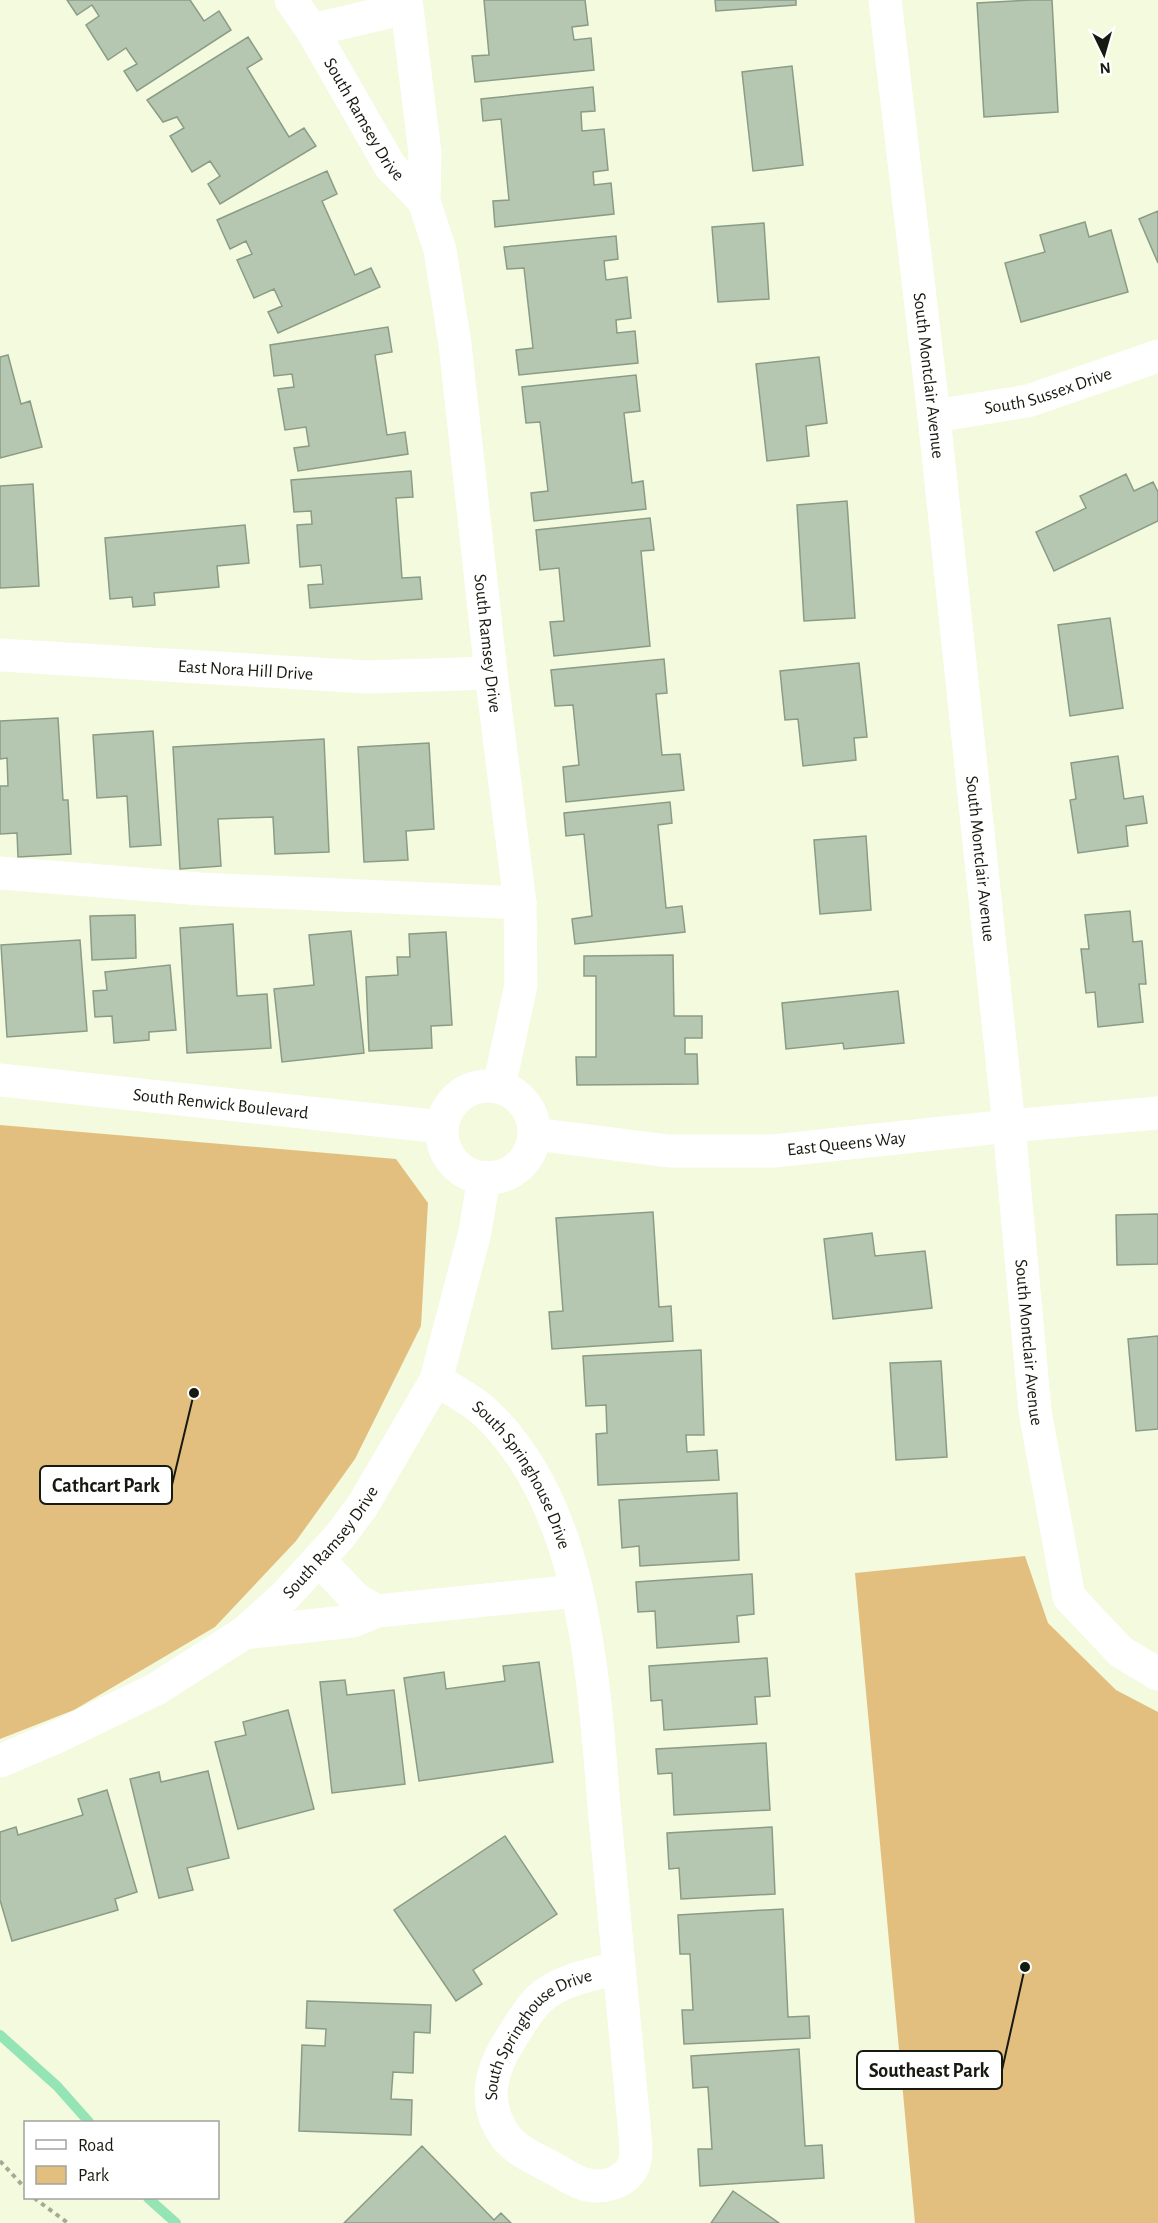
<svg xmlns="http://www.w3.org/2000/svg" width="1158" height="2223" viewBox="0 0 1158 2223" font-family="'Alegreya Sans',sans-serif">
	<rect width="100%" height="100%" fill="#f3fade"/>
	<path fill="#e3bf7f" d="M 0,1125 L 396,1159 L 428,1203 L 421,1326 L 355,1459 L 296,1541 L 215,1627 L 74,1710 L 0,1739 Z
		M 1025,1556 L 1048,1623 L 1116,1690 L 1158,1712 L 1158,2223 L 915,2223 L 855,1573 Z"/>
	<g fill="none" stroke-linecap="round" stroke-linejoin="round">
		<path stroke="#95e4b6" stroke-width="10" d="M 0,2035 L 57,2086 L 89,2122
			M 148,2198 L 176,2223"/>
	</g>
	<path fill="#b5c7b0" stroke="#8b9c86" stroke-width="1.5" d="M 67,0 L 190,0 L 204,21 L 219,11 L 231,30 L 137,91 L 124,71 L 137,64 L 126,48 L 108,60 L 86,25 L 99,16 L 92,5 L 77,15 Z
		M 484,0 L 585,0 L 588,25 L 572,27 L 574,40 L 591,38 L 594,70 L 475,82 L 472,56 L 489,55 Z
		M 715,0 L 796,0 L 796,5 L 716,11 Z
		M 1032,0 L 1052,0 L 1058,112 L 984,117 L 977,3 Z
		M 248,37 L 262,59 L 247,68 L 289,137 L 304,128 L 316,146 L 220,204 L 208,184 L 220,176 L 210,161 L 192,172 L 170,136 L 184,128 L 177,117 L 163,122 L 147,100 Z
		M 792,66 L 803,165 L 753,171 L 742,72 Z
		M 593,87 L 595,111 L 581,112 L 582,131 L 604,129 L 608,170 L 593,172 L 594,185 L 611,183 L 614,214 L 495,227 L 493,201 L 509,200 L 501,119 L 483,121 L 481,99 Z
		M 327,171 L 337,194 L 322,201 L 355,275 L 371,268 L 380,287 L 278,333 L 268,312 L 282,306 L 274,289 L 254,298 L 237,260 L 252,254 L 246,241 L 230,249 L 217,220 Z
		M 1158,211 L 1158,263 L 1139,219 Z
		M 1085,222 L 1089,237 L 1111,230 L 1128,292 L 1021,322 L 1005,263 L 1045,252 L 1040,235 Z
		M 764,223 L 769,299 L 718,302 L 712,227 Z
		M 616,236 L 618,259 L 604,261 L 606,280 L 627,277 L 631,318 L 616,320 L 617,333 L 635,331 L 638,363 L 519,375 L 516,350 L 533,348 L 524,268 L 507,269 L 504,247 Z
		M 388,327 L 392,352 L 375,355 L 387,435 L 405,432 L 408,454 L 298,471 L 294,448 L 309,446 L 306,427 L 285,430 L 278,389 L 294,387 L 292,374 L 274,376 L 270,345 Z
		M 8,355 L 21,404 L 30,401 L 42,447 L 0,458 L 0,357 Z
		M 819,357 L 827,423 L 806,426 L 809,456 L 767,461 L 756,364 Z
		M 636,375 L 640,411 L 624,413 L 632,483 L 643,481 L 646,509 L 534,521 L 531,493 L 548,491 L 540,422 L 526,423 L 522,387 Z
		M 411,471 L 413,497 L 396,498 L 402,578 L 420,577 L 422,599 L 310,608 L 308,585 L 323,584 L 321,565 L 300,567 L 297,525 L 312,524 L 311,511 L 294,512 L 291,480 Z
		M 1126,474 L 1134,491 L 1153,482 L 1158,492 L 1158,521 L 1054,571 L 1036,532 L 1086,508 L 1080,496 Z
		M 33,484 L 39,586 L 0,588 L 0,486 Z
		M 847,501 L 855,618 L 804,621 L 797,505 Z
		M 650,518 L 654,550 L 641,551 L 650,646 L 554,656 L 550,622 L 564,621 L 559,568 L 540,570 L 536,530 Z
		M 245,525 L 249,563 L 217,566 L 219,587 L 154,593 L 155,605 L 133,607 L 132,597 L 110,599 L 105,538 Z
		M 1110,618 L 1123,708 L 1070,716 L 1058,625 Z
		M 664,659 L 667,693 L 656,694 L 662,755 L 680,754 L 684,790 L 566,802 L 563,767 L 579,765 L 573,705 L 555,706 L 551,670 Z
		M 859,663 L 867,737 L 854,738 L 856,760 L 803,766 L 798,719 L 785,720 L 780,671 Z
		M 58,718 L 63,800 L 68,800 L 71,854 L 18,857 L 17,833 L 0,834 L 0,786 L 8,786 L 7,758 L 0,759 L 0,721 Z
		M 153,731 L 161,845 L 130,847 L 127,796 L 97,798 L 93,735 Z
		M 324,739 L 329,852 L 275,854 L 273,817 L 218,819 L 221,866 L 180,869 L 173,747 Z
		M 429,743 L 434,829 L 406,831 L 408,860 L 364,862 L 358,747 Z
		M 1118,756 L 1124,799 L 1143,796 L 1147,823 L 1126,826 L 1128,846 L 1078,853 L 1070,800 L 1076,799 L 1071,763 Z
		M 670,802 L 672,823 L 658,825 L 666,908 L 682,906 L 685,932 L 575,944 L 572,919 L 592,916 L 584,834 L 566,836 L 564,813 Z
		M 866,836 L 871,910 L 820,914 L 814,840 Z
		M 1130,911 L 1133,942 L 1142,941 L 1146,984 L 1139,984 L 1143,1022 L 1098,1027 L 1095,992 L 1086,993 L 1081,949 L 1089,949 L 1085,915 Z
		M 135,915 L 136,958 L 92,960 L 90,916 Z
		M 233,924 L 237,996 L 267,994 L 271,1048 L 187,1053 L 180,928 Z
		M 351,931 L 364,1053 L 282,1062 L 274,989 L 314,985 L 309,935 Z
		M 446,932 L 452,1025 L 431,1026 L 432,1048 L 369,1051 L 366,977 L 398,975 L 397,957 L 410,957 L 409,934 Z
		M 80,940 L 87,1031 L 7,1037 L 1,945 Z
		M 673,955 L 674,1016 L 702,1016 L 702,1038 L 685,1038 L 685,1054 L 697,1054 L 698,1084 L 577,1085 L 576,1057 L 596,1057 L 596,976 L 584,976 L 584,956 Z
		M 170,965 L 176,1030 L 149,1032 L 149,1040 L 114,1043 L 112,1016 L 95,1017 L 93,991 L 107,990 L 105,972 Z
		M 898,991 L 904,1043 L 844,1049 L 843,1043 L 786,1049 L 782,1003 Z
		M 653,1212 L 659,1307 L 671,1306 L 673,1341 L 552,1349 L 549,1312 L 563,1311 L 556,1218 Z
		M 1158,1214 L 1158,1264 L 1117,1265 L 1116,1215 Z
		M 872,1233 L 875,1256 L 925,1251 L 932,1308 L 833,1319 L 824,1239 Z
		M 1158,1336 L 1158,1429 L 1136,1431 L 1128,1339 Z
		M 701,1350 L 704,1435 L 686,1435 L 687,1452 L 717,1450 L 719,1480 L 598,1485 L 596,1434 L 607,1433 L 606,1405 L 586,1406 L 583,1356 Z
		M 941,1361 L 947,1457 L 896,1460 L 890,1363 Z
		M 737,1493 L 739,1560 L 640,1566 L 639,1546 L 622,1548 L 619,1500 Z
		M 752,1574 L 754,1614 L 737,1616 L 739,1642 L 657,1648 L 655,1611 L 638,1612 L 636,1582 Z
		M 767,1658 L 770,1696 L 755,1697 L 757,1724 L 664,1730 L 662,1700 L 651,1701 L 649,1666 Z
		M 539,1662 L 553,1762 L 419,1781 L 404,1678 L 444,1672 L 446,1689 L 505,1681 L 503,1666 Z
		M 345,1680 L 347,1695 L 394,1690 L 405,1784 L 332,1793 L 320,1682 Z
		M 288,1710 L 314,1809 L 238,1829 L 215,1742 L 246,1735 L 243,1722 Z
		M 766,1743 L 770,1810 L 674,1815 L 672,1773 L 658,1774 L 656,1749 Z
		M 208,1771 L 229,1858 L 187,1868 L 193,1890 L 159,1898 L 130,1779 L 159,1772 L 161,1782 Z
		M 107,1790 L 137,1892 L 115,1899 L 118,1910 L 12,1941 L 0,1900 L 0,1832 L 16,1827 L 18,1835 L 83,1815 L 78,1799 Z
		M 772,1827 L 775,1894 L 681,1899 L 679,1868 L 669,1869 L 667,1833 Z
		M 505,1836 L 557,1914 L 473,1970 L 482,1984 L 456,2001 L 394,1910 Z
		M 783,1909 L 788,2017 L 809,2016 L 810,2038 L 684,2044 L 682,2010 L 693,2010 L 690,1954 L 680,1954 L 678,1915 Z
		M 307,2001 L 431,2005 L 430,2033 L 414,2032 L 413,2073 L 393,2072 L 391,2099 L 412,2100 L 411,2135 L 299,2131 L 302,2045 L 325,2046 L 326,2029 L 306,2028 Z
		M 799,2049 L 805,2146 L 822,2145 L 824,2178 L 700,2186 L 698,2149 L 712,2149 L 708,2087 L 693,2088 L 691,2056 Z
		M 422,2146 L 494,2220 L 501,2213 L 511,2223 L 344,2223 Z
		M 733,2191 L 779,2223 L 711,2223 Z"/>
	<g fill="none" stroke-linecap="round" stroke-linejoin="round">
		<path stroke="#a4aa94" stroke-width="4" stroke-dasharray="4.5 4.5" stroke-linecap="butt" d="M 0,2161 L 26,2189
			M 34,2198 L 68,2223"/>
		<g stroke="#fff" stroke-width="33">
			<path id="s1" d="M 291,0 L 312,30 L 390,166 L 424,201"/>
			<path id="s2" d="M 406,0 L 425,153 L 424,201 L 440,250 L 455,344 L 491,673 L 520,903 L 521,985 L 499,1087"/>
			<path id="s3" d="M 885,0 L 934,416 L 1009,1126 L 1035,1411 L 1069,1597 L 1121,1652 L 1158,1674"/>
			<path d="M 312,30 L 406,8"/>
			<path id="s4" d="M 934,416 L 1028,401 L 1158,356"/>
			<path id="s5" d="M 0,655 L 367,677 L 491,673"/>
			<path d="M 0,873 L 201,889 L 520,903"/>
			<path id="s6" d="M 0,1080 L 442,1127"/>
			<circle cx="488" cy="1132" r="46"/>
			<path id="s7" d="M 534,1134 L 669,1151 L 773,1151 L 1009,1126 L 1158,1113"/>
			<path id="s8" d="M 436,1380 C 456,1392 477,1403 492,1419 C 593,1522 594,1704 607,1839 C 617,1941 626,2044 636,2146 C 636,2152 636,2159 634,2164 C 626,2184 602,2189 584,2184 C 573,2181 561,2172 551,2167 C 536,2159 517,2151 506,2137 C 482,2104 490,2071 510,2040 C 519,2026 527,2011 539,1999 C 560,1980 593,1974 619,1968"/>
			<path d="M 319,1560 L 356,1599 L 377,1611"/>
			<path d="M 244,1633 L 353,1621 L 377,1611 L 577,1591"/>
			<path id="s9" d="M 0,1761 L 59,1736 L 156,1689 L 244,1633 L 286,1595 L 340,1536 L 363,1505 L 436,1380 L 475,1232 L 484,1177"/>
		</g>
	</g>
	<g text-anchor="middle" stroke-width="4.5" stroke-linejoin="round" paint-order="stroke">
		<g font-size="18" fill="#171a10" stroke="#fff">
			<text dy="6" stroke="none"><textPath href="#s1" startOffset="140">South Ramsey Drive</textPath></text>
			<text dy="6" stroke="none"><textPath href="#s3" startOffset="378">South Montclair Avenue</textPath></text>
			<text dy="6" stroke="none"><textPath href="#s4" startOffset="117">South Sussex Drive</textPath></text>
			<text dy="6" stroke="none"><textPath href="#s2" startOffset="650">South Ramsey Drive</textPath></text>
			<text dy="6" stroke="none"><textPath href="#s5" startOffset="246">East Nora Hill Drive</textPath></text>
			<text dy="6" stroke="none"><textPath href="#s3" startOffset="864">South Montclair Avenue</textPath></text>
			<text dy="6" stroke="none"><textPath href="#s6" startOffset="222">South Renwick Boulevard</textPath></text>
			<text dy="6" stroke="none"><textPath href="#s7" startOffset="314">East Queens Way</textPath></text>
			<text dy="6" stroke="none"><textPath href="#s3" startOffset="1350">South Montclair Avenue</textPath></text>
			<text dy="6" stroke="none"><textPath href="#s8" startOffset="132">South Springhouse Drive</textPath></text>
			<text dy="6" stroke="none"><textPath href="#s9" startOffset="402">South Ramsey Drive</textPath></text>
			<text dy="6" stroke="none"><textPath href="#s8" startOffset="1116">South Springhouse Drive</textPath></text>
		</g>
	</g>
	<path fill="none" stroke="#171a10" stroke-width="2" d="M194 1393L172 1485M1025 1967L1002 2070"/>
	<g fill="#171a10" stroke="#fff" stroke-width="2">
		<circle cx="194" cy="1393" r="6"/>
		<circle cx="1025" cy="1967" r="6"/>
	</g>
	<g fill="#fff" stroke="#171a10" stroke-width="2">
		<rect x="40" y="1466" width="132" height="38" rx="6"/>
		<rect x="857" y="2051" width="145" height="38" rx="6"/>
	</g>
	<g font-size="20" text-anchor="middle" font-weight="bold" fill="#171a10">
		<text x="106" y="1492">Cathcart Park</text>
		<text x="929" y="2077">Southeast Park</text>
	</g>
	<rect x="24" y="2121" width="195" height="78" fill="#ffffff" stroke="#a2a39f" stroke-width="1.5"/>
	<rect x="36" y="2140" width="30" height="9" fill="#ffffff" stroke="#a2a39f" stroke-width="1.5"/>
	<text x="78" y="2151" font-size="18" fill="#171a10">Road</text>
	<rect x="36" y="2166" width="30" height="18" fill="#e3bf7f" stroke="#a2a39f" stroke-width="1.5"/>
	<text x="78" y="2181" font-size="18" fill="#171a10">Park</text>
	<g transform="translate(1104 54) rotate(175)" stroke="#ffffff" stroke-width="4.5" paint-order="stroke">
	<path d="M0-4.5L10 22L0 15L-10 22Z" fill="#171a10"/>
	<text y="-9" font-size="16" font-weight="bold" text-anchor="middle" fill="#171a10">N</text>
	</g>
</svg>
